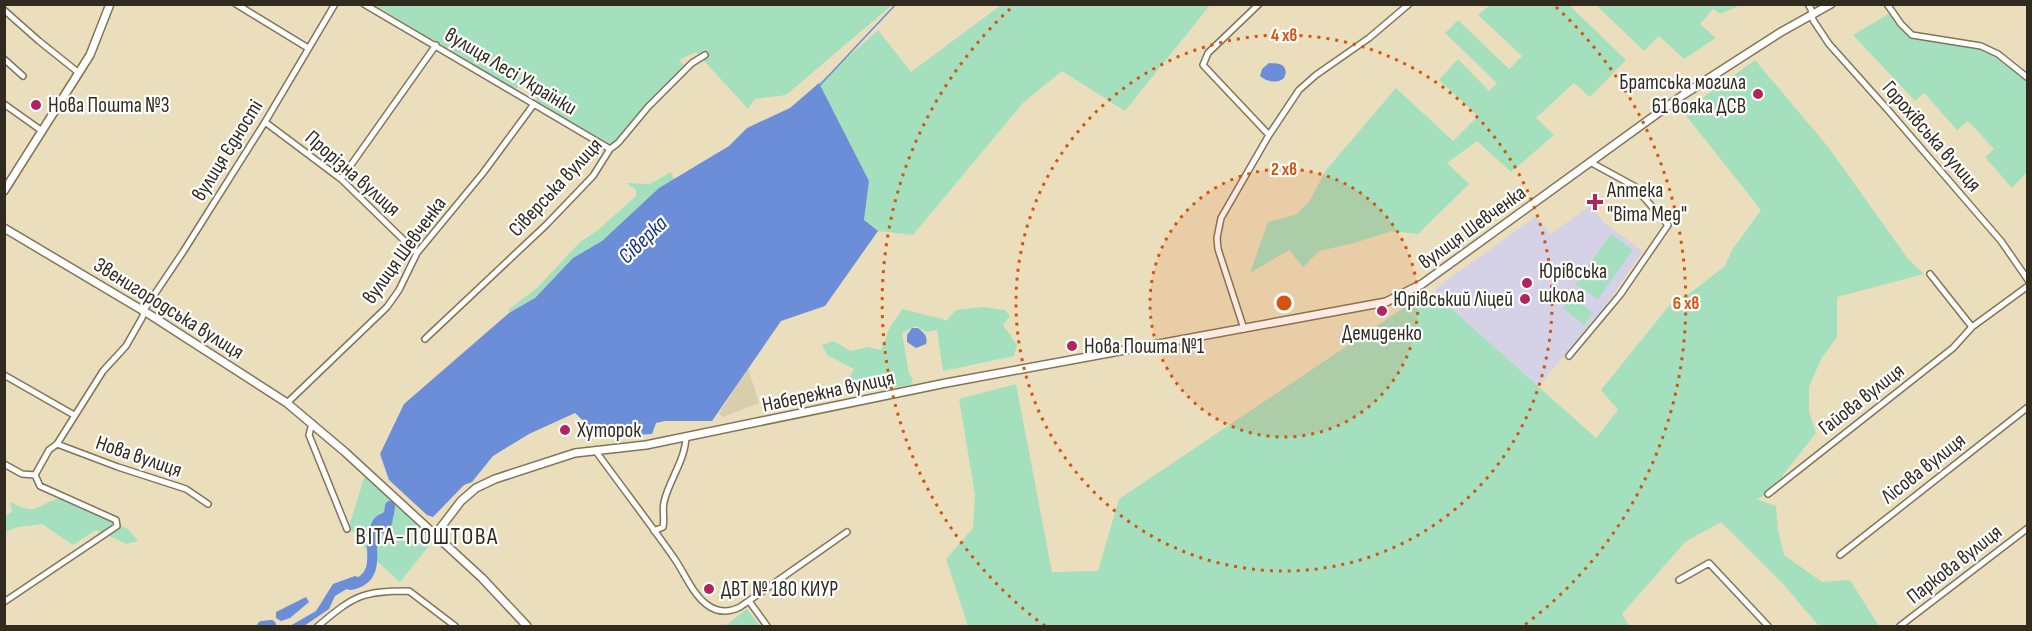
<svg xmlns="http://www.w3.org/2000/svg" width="2032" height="631" viewBox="0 0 2032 631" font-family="'Sofia Sans Condensed',sans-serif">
	<rect width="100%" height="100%" fill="#ebdebc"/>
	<path fill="#d5d2e8" d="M 1592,205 L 1603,222 L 1636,246 L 1642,252 L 1606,305 L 1538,387 L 1435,294 L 1436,288 L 1536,216 L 1550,234 Z"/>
	<path fill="#a5e0be" d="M 1491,4 L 1569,5 L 1626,60 L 1590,97 L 1574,83 L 1536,118 L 1554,135 L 1511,172 L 1477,141 L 1447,163 L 1469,184 L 1418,234 L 1392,231 L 1354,243 L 1319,251 L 1303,267 L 1289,250 L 1250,273 L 1268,222 L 1295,215 L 1309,202 L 1326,170 L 1396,88 L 1453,141 L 1478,116 L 1439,80 L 1458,59 L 1489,91 L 1497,83 L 1445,33 L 1458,20 L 1509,69 L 1522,56 L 1478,15 Z
		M 375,5 L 892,5 L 786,95 L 755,99 L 748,109 L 696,52 L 679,60 L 684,65 L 617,142 L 604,145 L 536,102 L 538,87 L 532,82 L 514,89 Z
		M 1001,5 L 1210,5 L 1125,111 L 1062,71 L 1023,103 L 913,235 L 878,231 L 864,221 L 869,181 L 819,83 L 878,30 L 911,72 Z
		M 1596,5 L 1741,5 L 1720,14 L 1713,9 L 1700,24 L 1716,38 L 1684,59 L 1659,36 L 1644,51 Z
		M 1892,12 L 1912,35 L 1991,49 L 2027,78 L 2027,172 L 2012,188 L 1985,157 L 1994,149 L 1968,121 L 1957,130 L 1924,93 L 1915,101 L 1853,35 Z
		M 1755,60 L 1829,148 L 1908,259 L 1924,274 L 1837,297 L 1837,337 L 1821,359 L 1809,387 L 1809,412 L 1816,433 L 1768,494 L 1757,499 L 1776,506 L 1778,529 L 1784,555 L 1822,582 L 1850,580 L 1879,626 L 1819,626 L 1783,584 L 1721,522 L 1685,542 L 1622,614 L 1629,626 L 968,626 L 946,559 L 973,528 L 975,495 L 959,399 L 1016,384 L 1052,572 L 1098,571 L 1119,499 L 1405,307 L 1435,294 L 1596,438 L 1618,410 L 1601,390 L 1672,302 L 1690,293 L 1725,266 L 1732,250 L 1761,210 L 1683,112 Z
		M 671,172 L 674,179 L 659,188 L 602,241 L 573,258 L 535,298 L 509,313 L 509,309 L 537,288 L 580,242 L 598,230 L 636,196 L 636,190 L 626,183 L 650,184 Z
		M 1611,234 L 1633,250 L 1598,299 L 1575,284 Z
		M 1572,296 L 1593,313 L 1584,325 L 1563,308 Z
		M 983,307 L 1005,310 L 1010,316 L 1003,325 L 1017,345 L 1014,356 L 943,371 L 937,330 L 926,332 L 916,326 L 902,333 L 909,374 L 913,379 L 911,385 L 853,394 L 847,382 L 854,369 L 827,355 L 822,345 L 834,341 L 850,351 L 868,347 L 881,350 L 889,329 L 902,309 L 943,319 L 946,321 L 956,310 Z
		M 366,472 L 433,541 L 400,582 L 370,555 L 349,526 Z
		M 59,498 L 128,529 L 138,541 L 127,544 L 96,530 L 73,545 L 42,524 L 17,527 L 5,532 L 5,516 L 12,512 L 10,502 C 39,516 34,506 59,498 Z
		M 747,609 L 760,626 L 725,626 Z"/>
	<path fill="#d8ceab" d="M 748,368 L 759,403 L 723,417 L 719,414 Z"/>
	<path fill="#6c8dd7" d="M 1269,63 C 1276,64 1284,62 1286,72 L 1284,78 C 1277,84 1267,82 1260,76 L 1262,69 Z
		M 819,83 L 869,181 L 864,220 L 878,231 L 825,306 L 781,321 L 712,421 L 665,421 L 656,423 L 652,434 L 616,436 L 596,433 L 575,413 L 529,434 L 493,456 L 472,482 L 464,485 L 433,517 L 427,515 L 389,480 L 380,454 L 404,404 L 509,313 L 535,298 L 573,258 L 602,241 L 659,188 L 729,146 L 747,128 L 790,108 Z
		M 912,328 L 918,328 C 924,333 928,336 926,344 L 916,348 L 907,342 L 907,335 Z
		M 385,512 L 393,515 C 393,527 389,531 379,535 L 371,532 C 370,520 375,516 385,512 Z
		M 355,576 L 363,579 L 364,583 L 354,588 L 350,587 L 335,596 L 329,609 L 304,626 L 290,626 L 316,611 L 333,584 Z
		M 306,597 L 309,602 L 290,618 L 281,621 L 276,618 L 276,612 Z"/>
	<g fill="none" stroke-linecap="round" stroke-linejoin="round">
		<path stroke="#6c8dd7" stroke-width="1.5" d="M 820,85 L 896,4"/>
		<path stroke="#6c8dd7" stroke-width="10" d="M 350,585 C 379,580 372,554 371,532 L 389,514 L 390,506
			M 262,626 L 271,625"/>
		<g stroke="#817557" stroke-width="8">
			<path id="minor" d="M 236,4 L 308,48
				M 364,4 L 610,149
				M 1259,4 L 1208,53 L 1203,65 L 1269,135
				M 1808,4 L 1811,9 L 1813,20 L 1829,44 L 1888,110 L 2001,241 L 2028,280
				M 1887,4 L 1901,24 L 1912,35 L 1981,46 L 1998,54 L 2028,78
				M 4,10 L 39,41 L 79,73
				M 4,59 L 23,76
				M 4,104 L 42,131
				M 265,122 L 341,179 L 417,253
				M 341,179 L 436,45
				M 1930,274 L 1972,327
				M 1244,329 L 1218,249 L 1217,238 L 1221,218 L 1269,135 L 1299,90 L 1316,75 L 1369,38 L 1409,4
				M 425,339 L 546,225 L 593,176 L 610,149 L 618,143 L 648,107 L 692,63 L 705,55
				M 1569,356 L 1620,295 L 1668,225 L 1634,186 L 1590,162
				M 4,375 L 74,415
				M 287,403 L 387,307 L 399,290 L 417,253 L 483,173 L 534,104
				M 312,423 L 309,435 L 347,529
				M 57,444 L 118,467 L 186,489 L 208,504
				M 595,450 C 621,486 649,522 674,558 C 684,572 692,593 706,604 C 716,612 728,613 740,607 L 847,532
				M 4,464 L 22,474 L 35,475 L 49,450 L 57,444 L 103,371 L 126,346 L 142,318 L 146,307 L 183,252 L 265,122 L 335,4
				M 1768,494 L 1953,348 L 1972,327 L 2028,286
				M 654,531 L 663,527 C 665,518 662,510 664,502 C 669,480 685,461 686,437
				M 1840,555 L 2028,407
				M 1679,580 L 1709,563 L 1768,626
				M 749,601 L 767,626
				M 4,602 L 117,526 L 116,520 L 40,486 L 35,475
				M 318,626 C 354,596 361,591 409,591 L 455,626
				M 1900,626 L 2028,528"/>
		</g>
		<g stroke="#817557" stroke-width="10">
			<path id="tertiary" d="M 4,191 L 90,55 L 110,4
				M 4,228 L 152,316 L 287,403 L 345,452 L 482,578 L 527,626
				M 435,535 L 461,501 L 476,488 L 495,479 L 575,453 L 646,445 L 946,383 L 1386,302 L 1422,284 L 1683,95 L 1781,32 L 1831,4"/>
		</g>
		<use href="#minor" stroke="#fff" stroke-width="5"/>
		<use href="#tertiary" stroke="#fff" stroke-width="7"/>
	</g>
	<circle cx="1284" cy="303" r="134" fill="#d6540e" fill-opacity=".12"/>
	<g fill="none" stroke="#d6540e" stroke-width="3" stroke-dasharray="3 6">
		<circle cx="1284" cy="303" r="134"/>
		<circle cx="1284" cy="303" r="268"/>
		<path d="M1045 626A402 402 0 0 1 1012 7M1556 7A402 402 0 0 1 1523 626"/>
	</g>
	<g fill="#b2245c" stroke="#fff" stroke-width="2">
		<circle cx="1758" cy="94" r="6"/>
		<circle cx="36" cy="105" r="6"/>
		<path d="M1592 193h6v6h6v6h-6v6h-6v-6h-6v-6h6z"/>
		<circle cx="1527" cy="283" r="6"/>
		<circle cx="1525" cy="299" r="6"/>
		<circle cx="1382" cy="311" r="6"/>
		<circle cx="1072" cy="346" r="6"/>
		<circle cx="565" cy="430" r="6"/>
		<circle cx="709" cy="589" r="6"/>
	</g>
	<g text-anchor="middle" stroke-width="4.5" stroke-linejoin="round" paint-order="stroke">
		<g font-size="21" fill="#312b1f" stroke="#fff">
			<text transform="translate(511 71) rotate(31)" y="7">вулиця Лесі Українки</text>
			<text transform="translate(1932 136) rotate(49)" y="7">Горохівська вулиця</text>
			<text transform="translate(227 150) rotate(-58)" y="7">вулиця Єдності</text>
			<text transform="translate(353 173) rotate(41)" y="7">Прорізна вулиця</text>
			<text transform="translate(555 187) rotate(-47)" y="7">Сіверська вулиця</text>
			<text transform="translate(1472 227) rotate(-36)" y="7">вулиця Шевченка</text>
			<text transform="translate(404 250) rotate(-54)" y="7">вулиця Шевченка</text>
			<text transform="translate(169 308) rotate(32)" y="7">Звенигородська вулиця</text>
			<text transform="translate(828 391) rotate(-12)" y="7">Набережна вулиця</text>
			<text transform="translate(1861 399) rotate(-38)" y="7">Гайова вулиця</text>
			<text transform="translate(139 456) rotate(19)" y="7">Нова вулиця</text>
			<text transform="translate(1923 468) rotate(-38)" y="7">Лісова вулиця</text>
			<text transform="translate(1954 564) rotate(-38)" y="7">Паркова вулиця</text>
		</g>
		<g font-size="21" fill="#312b1f" stroke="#fff" text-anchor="start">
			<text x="1746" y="89" text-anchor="end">Братська могила<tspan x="1746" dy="24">61 вояка ДСВ</tspan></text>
			<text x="48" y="112">Нова Пошта №3</text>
			<text x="1607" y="197">Аптека<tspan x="1607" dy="24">"Віта Мед"</tspan></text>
			<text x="1539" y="278">Юрівська<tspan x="1539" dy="24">школа</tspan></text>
			<text x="1513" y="306" text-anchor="end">Юрівський Ліцей</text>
			<text x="1382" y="340" text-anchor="middle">Демиденко</text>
			<text x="1084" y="353">Нова Пошта №1</text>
			<text x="577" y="437">Хуторок</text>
			<text x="721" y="596">ДВТ № 180 КИУР</text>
		</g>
		<g font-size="22" font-style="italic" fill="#153287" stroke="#fff">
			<text transform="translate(642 239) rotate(-44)" y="8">Сіверка</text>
		</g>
		<g font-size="24" letter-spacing="1.5" fill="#312b1f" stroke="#fff">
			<text x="427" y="544">ВІТА-ПОШТОВА</text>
		</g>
	</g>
	<circle cx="1284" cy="303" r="9" fill="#d6540e" stroke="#fff" stroke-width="3"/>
	<g font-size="18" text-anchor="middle" font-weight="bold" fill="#d6540e" stroke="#fff" stroke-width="4.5" stroke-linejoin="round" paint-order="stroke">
		<text x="1284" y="41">4 хв</text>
		<text x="1284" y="175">2 хв</text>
		<text x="1686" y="309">6 хв</text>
	</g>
	<rect width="2032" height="631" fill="none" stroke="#312b1f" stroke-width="12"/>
</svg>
